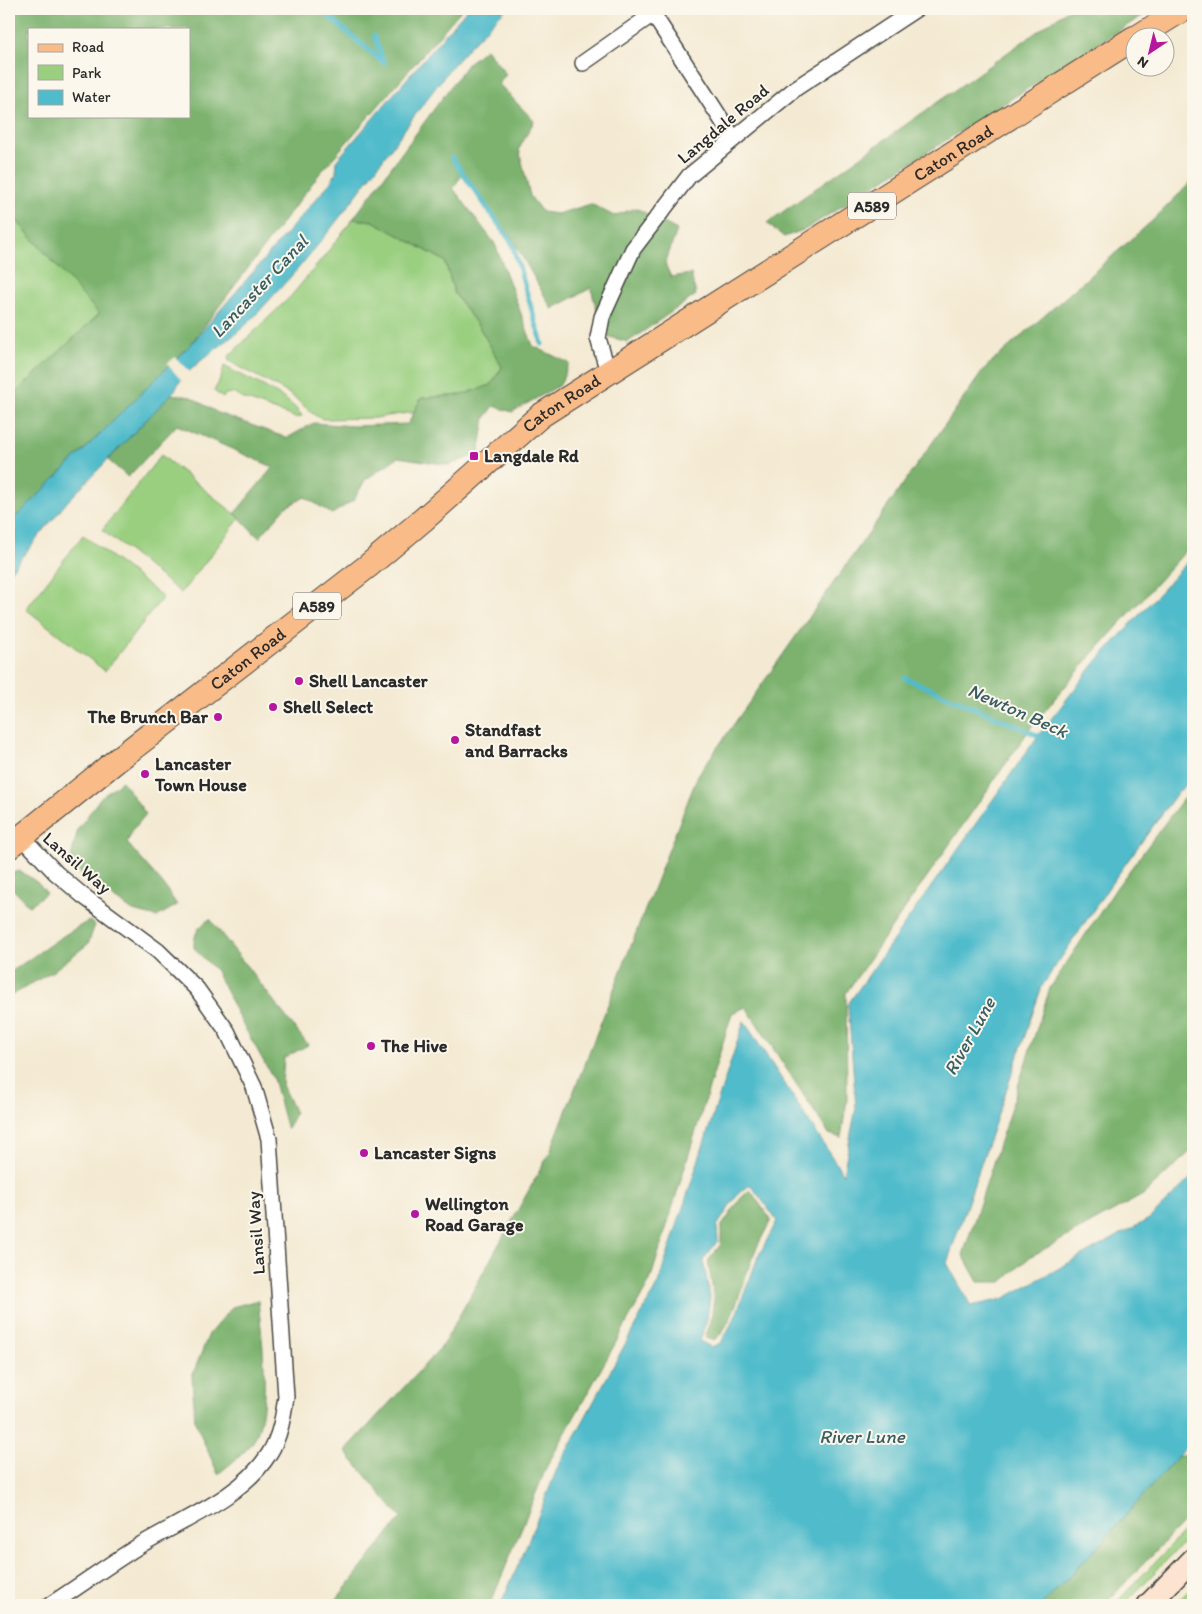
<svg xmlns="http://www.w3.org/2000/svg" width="1202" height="1614" viewBox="0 0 1202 1614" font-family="Itim,sans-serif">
	<rect width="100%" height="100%" fill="#fbf7ec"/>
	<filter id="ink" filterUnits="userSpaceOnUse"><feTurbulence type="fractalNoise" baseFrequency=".02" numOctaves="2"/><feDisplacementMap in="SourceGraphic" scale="10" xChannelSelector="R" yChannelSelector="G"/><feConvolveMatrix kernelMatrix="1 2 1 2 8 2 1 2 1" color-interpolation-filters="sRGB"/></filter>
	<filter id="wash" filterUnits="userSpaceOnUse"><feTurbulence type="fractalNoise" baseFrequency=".0096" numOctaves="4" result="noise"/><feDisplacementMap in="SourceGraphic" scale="20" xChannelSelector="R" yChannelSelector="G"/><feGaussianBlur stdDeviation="1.12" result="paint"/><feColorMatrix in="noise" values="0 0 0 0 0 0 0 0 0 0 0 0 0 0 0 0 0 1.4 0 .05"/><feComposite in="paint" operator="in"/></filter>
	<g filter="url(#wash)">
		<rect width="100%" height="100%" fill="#f4ead3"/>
		<path fill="#9acf80" stroke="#627d56" d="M 9,212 L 100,314 L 9,399 Z
			M 353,219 L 373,221 L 445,261 L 454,293 L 481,330 L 502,367 L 491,385 L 461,395 L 421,398 L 414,412 L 375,418 L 323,419 C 310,415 301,401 288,393 C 269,382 248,372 229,361 L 228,357 L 291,296 L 323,258 Z
			M 224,366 C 245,378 289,395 302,416 L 296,418 L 239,397 L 233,393 L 225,394 L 223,398 L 214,391 L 221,378 Z
			M 161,455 L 240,518 L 181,593 L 102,530 Z
			M 83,535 L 163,597 L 105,671 L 26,609 Z
			M 1193,1522 L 1193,1533 L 1123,1605 L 1114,1605 Z
			M 1193,1586 L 1193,1605 L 1174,1605 Z"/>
		<path fill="#7bb26e" stroke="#536e4c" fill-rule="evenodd" d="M 9,9 L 462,9 L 320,173 L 190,345 L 9,524 L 9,399 L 99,314 L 9,212 ZM 29,29 L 189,29 L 189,116 L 29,116 Z
			M 1069,9 L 1153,9 L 806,229 L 784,237 L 767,223 Z
			M 486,49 L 506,74 L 499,84 L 534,121 L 519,149 L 530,196 L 542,212 L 557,214 L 591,204 L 614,216 L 636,208 L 677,230 L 665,264 L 671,277 L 691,274 L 696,295 L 628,342 L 603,335 L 591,288 L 552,309 L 511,237 L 462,175 L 453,188 L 495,244 L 533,346 L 569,363 L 560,385 L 512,412 L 494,406 L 485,418 L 479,454 L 449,465 L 398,457 L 365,480 L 354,500 L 332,514 L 305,497 L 286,507 L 259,538 L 235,513 L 273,467 L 177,425 L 128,477 L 108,460 L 171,394 L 191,397 L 218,413 L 287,438 L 314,423 L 353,426 L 408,424 L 421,398 L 461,395 L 491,385 L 502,367 L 481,330 L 454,293 L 445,261 L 373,221 L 353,219 L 468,63 Z
			M 1193,180 L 1193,543 L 1090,657 L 1032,726 L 846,993 L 847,1100 L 841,1138 L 829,1134 L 746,1007 L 732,1013 L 650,1281 L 547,1466 L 490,1605 L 332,1605 L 401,1518 L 345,1451 L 443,1345 L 550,1152 L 698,775 L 985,368 L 1152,221 Z
			M 122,781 L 146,814 L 132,831 L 127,843 L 163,884 L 177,905 L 157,917 L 133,911 L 82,876 L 71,857 L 78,829 L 101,797 Z
			M 1193,789 L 1193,1149 L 1143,1195 L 1030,1257 L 1002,1282 L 978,1282 L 963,1255 L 1050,988 L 1117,887 L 1183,799 Z
			M 19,871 C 28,876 41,883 46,893 L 29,906 L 9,885 L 9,874 Z
			M 210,919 L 308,1045 L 284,1058 L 282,1085 L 295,1113 L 287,1130 L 273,1078 L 237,1014 L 216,971 L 194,948 C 194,934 197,927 210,919 Z
			M 89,921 L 95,925 L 88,944 L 53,971 L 9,997 L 9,973 C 35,956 61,935 89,921 Z
			M 750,1190 L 771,1220 C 765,1232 758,1244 753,1256 C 745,1274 731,1333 713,1340 L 705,1338 L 711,1321 L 714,1298 L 708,1261 L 721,1244 L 721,1227 L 741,1198 Z
			M 258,1300 C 262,1339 272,1406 254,1440 C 249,1450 227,1467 218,1474 L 195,1422 L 192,1376 L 209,1334 L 232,1307 Z
			M 1193,1454 L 1193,1512 L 1104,1605 L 1042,1605 L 1103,1541 L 1176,1457 Z"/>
		<path fill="#50bbcb" stroke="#3e737b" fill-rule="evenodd" d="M 467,9 L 506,9 C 484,31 461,54 442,79 C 386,152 337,229 274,295 C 263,307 252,320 239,331 C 224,344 181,372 176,389 L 67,502 L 9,573 L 9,524 L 190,345 L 330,183 L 336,173 L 337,160 Z
			M 1193,556 L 1193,779 L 1177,793 L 1111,884 L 1042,986 L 947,1263 L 971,1306 L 1003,1299 L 1149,1219 L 1193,1176 L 1193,1439 L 1103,1541 L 1042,1605 L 500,1605 L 522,1557 L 557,1469 L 658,1284 L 744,1021 L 843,1174 L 856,1108 L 848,1004 L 1040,733 L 1096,662 ZM 751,1185 L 777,1221 L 758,1257 L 736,1315 L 721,1343 L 711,1347 L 700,1341 L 707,1319 L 710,1297 L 703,1260 L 718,1241 L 717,1226 L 739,1192 Z"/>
		<path fill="#f4ead3" d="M 175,357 L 191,373 L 183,382 L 167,364 Z"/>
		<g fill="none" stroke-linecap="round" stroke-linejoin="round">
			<path stroke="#50bbcb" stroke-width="5" d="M 320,9 L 384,63
				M 374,36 L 384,63
				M 452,158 L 512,243 L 542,344
				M 905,678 L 1044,738"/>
		</g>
	</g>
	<g filter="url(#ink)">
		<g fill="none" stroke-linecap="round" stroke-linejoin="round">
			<g stroke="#494844" stroke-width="18">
				<path id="street" d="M 653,14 L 734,139
					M 583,63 L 660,9
					M 608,372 L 598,338 L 602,317 L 633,249 L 689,176 L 796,88 L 916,9
					M 22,837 L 56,873 L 82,895 L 158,951 L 197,989 L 227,1031 L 254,1087 L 269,1139 L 286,1397 C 283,1417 280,1437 269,1454 C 242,1497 184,1519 142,1544 C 111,1563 81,1585 50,1605"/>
			</g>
			<g stroke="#494844" stroke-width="24">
				<path id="secondary" d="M 1148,1605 L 1193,1559"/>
			</g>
			<g stroke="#494844" stroke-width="26">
				<g id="primary">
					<path d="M 1136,38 L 1183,9"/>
					<path id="s1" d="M 9,847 L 116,761 L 368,566 L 424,519 L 540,416 L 1134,38"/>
				</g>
			</g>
			<use href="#street" stroke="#fff" stroke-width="15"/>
			<use href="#secondary" stroke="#fde4d0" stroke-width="21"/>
			<use href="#primary" stroke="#f9bc89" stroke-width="24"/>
		</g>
	</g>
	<g fill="#b5179e" stroke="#fbf7ec" stroke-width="2">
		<rect x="469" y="451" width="10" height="10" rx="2.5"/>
		<circle cx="299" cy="681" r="5"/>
		<circle cx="273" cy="707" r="5"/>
		<circle cx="218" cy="717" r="5"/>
		<circle cx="455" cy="740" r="5"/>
		<circle cx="145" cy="774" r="5"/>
		<circle cx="371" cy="1046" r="5"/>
		<circle cx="364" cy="1153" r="5"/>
		<circle cx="415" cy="1214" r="5"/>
	</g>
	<g text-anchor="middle" stroke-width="4" stroke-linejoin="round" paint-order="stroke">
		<g fill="#fbf7ec" stroke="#696865" stroke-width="1">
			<rect x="848" y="192.5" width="48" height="27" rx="4"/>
			<rect x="293" y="592.5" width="48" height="27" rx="4"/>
		</g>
		<g font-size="16" font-weight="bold" fill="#2b2b2b">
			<text x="872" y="212">A589</text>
			<text x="317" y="612">A589</text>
		</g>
		<g font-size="18" fill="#2b2b2b" stroke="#fbf7ec">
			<text transform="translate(723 124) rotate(-40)" y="6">Langdale Road</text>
			<text dy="6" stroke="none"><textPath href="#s1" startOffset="1174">Caton Road</textPath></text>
			<text dy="6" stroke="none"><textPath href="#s1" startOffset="709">Caton Road</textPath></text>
			<text dy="6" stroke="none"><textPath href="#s1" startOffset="304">Caton Road</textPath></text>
			<text transform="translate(77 863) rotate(41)" y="6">Lansil Way</text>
			<text transform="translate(256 1233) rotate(-94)" y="6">Lansil Way</text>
		</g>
		<g font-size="18" font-weight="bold" fill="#2b2b2b" stroke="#fbf7ec" text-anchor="start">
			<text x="484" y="462">Langdale Rd</text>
			<text x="309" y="687">Shell Lancaster</text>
			<text x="283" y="713">Shell Select</text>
			<text x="208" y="723" text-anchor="end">The Brunch Bar</text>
			<text x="465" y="736">Standfast<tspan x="465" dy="21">and Barracks</tspan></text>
			<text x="155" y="770">Lancaster<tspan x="155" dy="21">Town House</tspan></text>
			<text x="381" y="1052">The Hive</text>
			<text x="374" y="1159">Lancaster Signs</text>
			<text x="425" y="1210">Wellington<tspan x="425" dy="21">Road Garage</tspan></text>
		</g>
		<g font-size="19" font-style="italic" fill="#385d63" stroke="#fbf7ec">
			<text transform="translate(259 286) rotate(-47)" y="7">Lancaster Canal</text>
			<text transform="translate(1018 710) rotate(24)" y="7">Newton Beck</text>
			<text transform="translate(969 1036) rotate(-61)" y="7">River Lune</text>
			<text x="862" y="1443">River Lune</text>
		</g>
	</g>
	<rect width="1202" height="1614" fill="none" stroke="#fbf7ec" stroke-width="30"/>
	<rect x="28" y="28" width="162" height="90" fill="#fbf7ec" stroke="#a8a59f"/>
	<rect x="38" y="44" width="25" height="8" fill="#f9bc89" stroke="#a8a59f"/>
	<text x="72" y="52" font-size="15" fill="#2b2b2b">Road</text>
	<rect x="38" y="65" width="25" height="15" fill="#9acf80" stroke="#a8a59f"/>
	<text x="72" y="78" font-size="15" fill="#2b2b2b">Park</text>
	<rect x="38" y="90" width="25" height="15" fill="#50bbcb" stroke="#a8a59f"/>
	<text x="72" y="102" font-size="15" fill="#2b2b2b">Water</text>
	<g transform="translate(1150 52) rotate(215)"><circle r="24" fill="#fbf7ec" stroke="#a8a59f"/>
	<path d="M0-4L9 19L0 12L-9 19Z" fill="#b5179e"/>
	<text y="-8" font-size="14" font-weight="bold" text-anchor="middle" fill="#2b2b2b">N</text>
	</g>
</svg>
